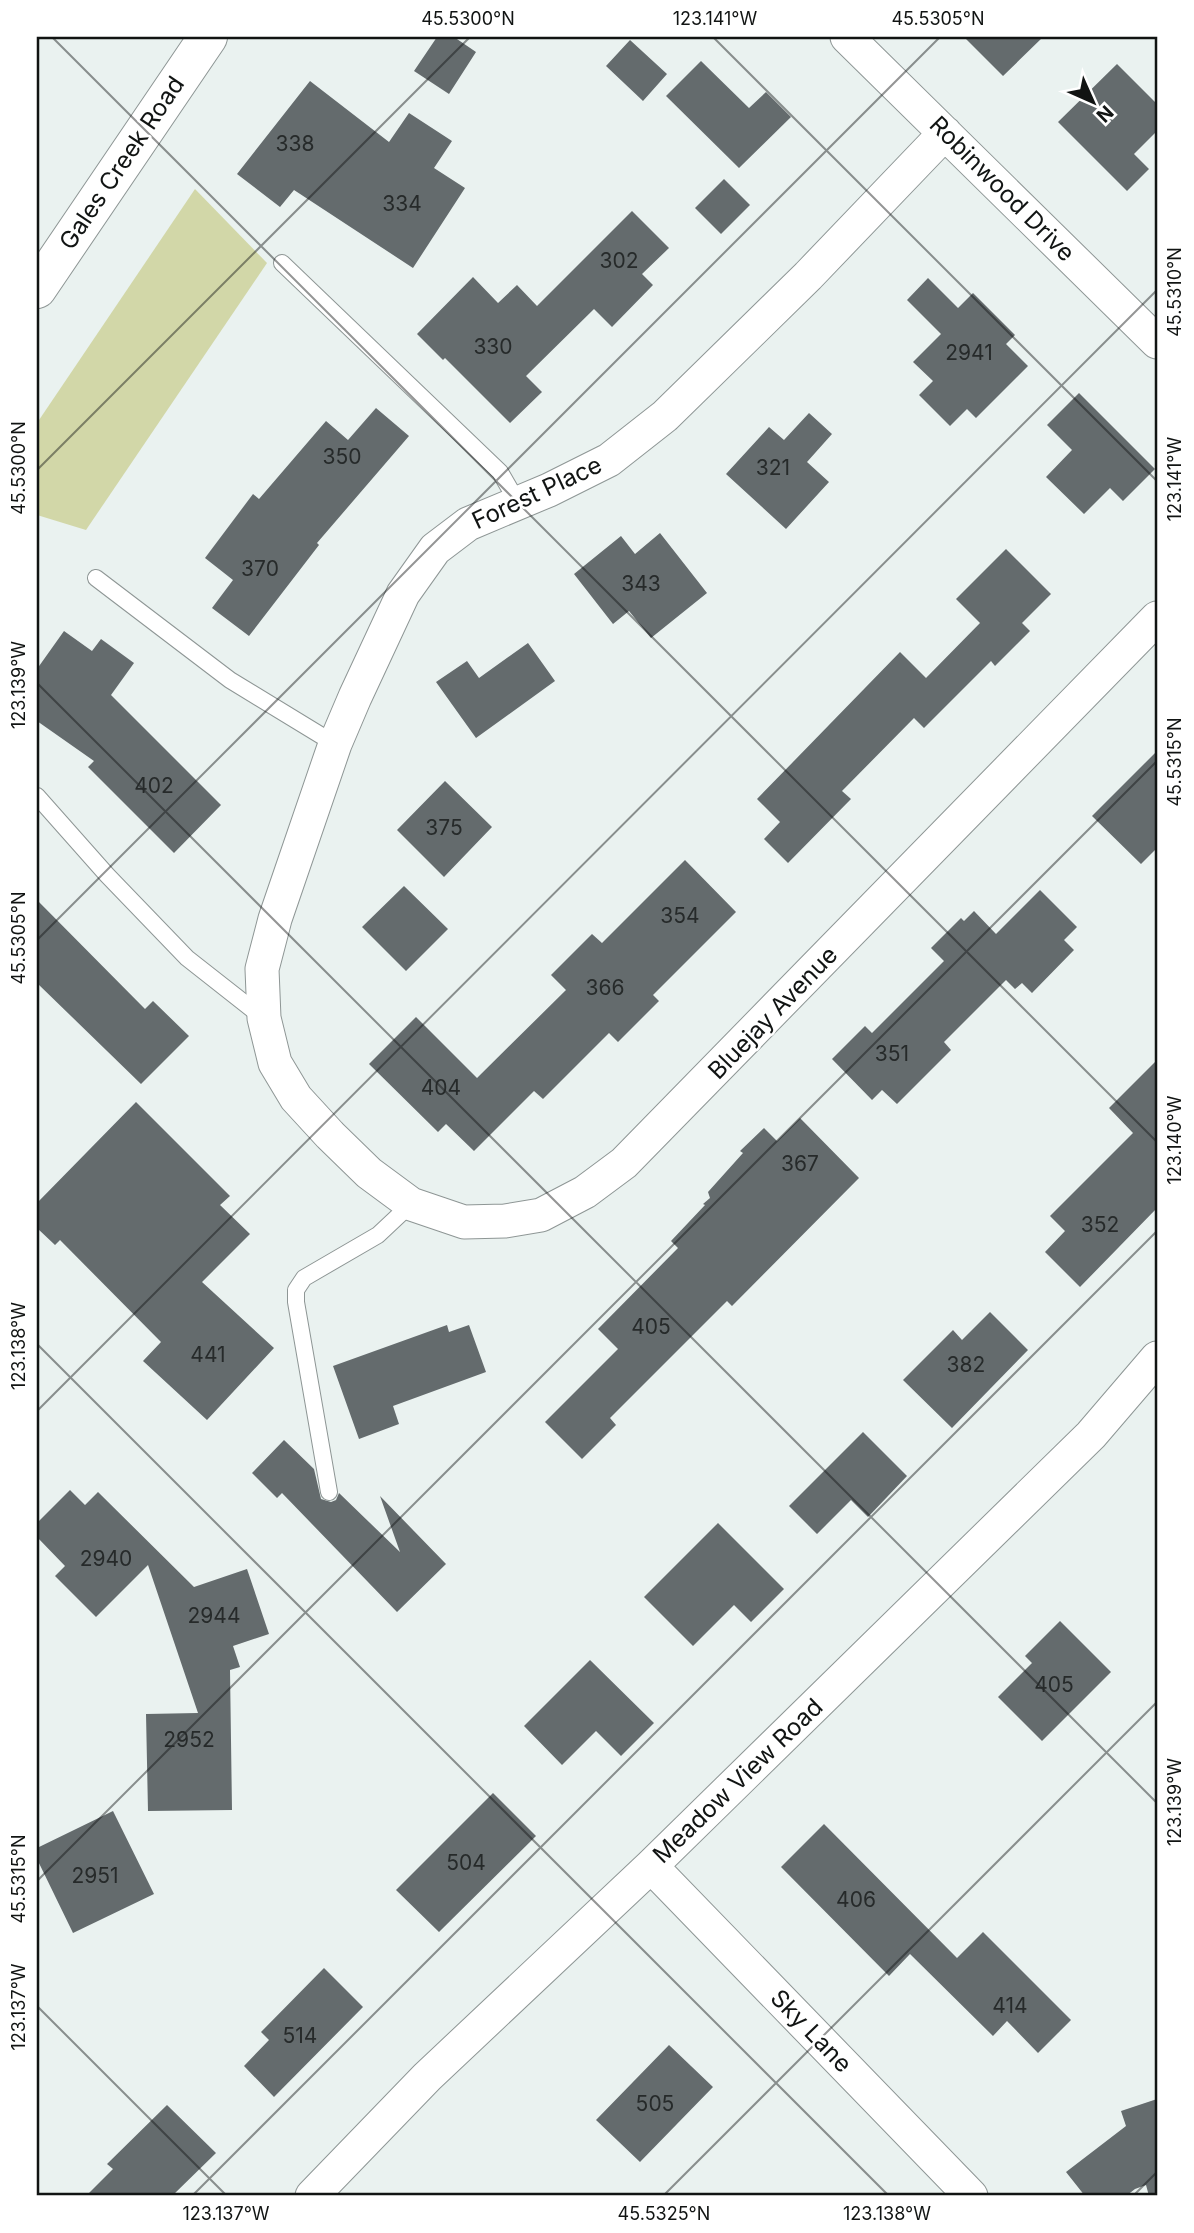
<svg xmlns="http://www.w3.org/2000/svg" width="1194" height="2233" viewBox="0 0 1194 2233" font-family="Inter,sans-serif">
	<rect width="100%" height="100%" fill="#eaf2f0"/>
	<path fill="#d2d7a8" d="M 195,189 L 267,263 L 86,530 L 37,515 L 37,423 Z"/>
	<path fill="#646b6d" d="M 437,37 L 454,37 L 476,52 L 449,94 L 414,71 Z
		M 964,37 L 1043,37 L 1003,76 Z
		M 630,40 L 667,74 L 643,101 L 606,66 Z
		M 701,61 L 749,108 L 766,92 L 791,117 L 739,168 L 666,96 Z
		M 1117,64 L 1157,104 L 1157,131 L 1134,154 L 1149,169 L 1127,191 L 1058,122 Z
		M 310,81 L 389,142 L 409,113 L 452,141 L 434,168 L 465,188 L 413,268 L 294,190 L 280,207 L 237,174 Z
		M 724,179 L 750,205 L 721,234 L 695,208 Z
		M 632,211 L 669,248 L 642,274 L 653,285 L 612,327 L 594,309 L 526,376 L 542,392 L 510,423 L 445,358 L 443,360 L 417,334 L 473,277 L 498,303 L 517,285 L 537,306 Z
		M 928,278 L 958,308 L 973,293 L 1015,335 L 1006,344 L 1028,366 L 976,418 L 967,409 L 950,426 L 919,395 L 933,381 L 913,362 L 941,334 L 907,300 Z
		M 1079,393 L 1155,469 L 1123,501 L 1110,488 L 1084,514 L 1046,477 L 1072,450 L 1047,425 Z
		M 376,408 L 409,436 L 317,543 L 319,545 L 249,636 L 212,608 L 233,580 L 205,558 L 253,494 L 259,499 L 326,421 L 348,440 Z
		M 809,413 L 832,434 L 807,462 L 829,482 L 786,529 L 726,474 L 769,427 L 784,440 Z
		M 660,533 L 707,593 L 651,638 L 629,611 L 613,624 L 574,574 L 621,536 L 635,554 Z
		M 1006,549 L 1051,594 L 1022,623 L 1030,631 L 995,666 L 991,661 L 924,728 L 914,718 L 842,791 L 851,799 L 788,863 L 764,839 L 780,822 L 757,799 L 900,652 L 926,678 L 980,623 L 956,599 Z
		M 64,631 L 92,651 L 101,639 L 134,663 L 111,695 L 221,805 L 174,853 L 88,767 L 94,761 L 37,721 L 37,669 Z
		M 528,643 L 555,681 L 476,738 L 436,682 L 467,661 L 479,678 Z
		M 1157,751 L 1157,848 L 1141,864 L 1092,816 Z
		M 445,781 L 492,827 L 444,877 L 397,830 Z
		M 685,860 L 736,912 L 653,995 L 659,1001 L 618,1042 L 609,1033 L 543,1099 L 534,1091 L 474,1151 L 446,1124 L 438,1132 L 369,1064 L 416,1017 L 477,1078 L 566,990 L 551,975 L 592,934 L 602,943 Z
		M 404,886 L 448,929 L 406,971 L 362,927 Z
		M 1040,890 L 1077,927 L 1064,940 L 1074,950 L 1032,993 L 1022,983 L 1015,989 L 1006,980 L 944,1042 L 951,1050 L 897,1104 L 882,1090 L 872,1100 L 832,1059 L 865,1026 L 872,1033 L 944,961 L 931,948 L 961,918 L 964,921 L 974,911 L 996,934 Z
		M 37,900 L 145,1009 L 153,1001 L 189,1036 L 141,1084 L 37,983 Z
		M 1157,1060 L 1157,1208 L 1080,1287 L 1045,1252 L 1065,1231 L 1050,1216 L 1133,1133 L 1109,1108 Z
		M 136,1102 L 230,1196 L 220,1205 L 250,1234 L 202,1282 L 274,1348 L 207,1420 L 143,1361 L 161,1342 L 60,1240 L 55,1245 L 37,1228 L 37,1203 Z
		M 800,1118 L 859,1178 L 732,1306 L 727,1301 L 610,1418 L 616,1425 L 582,1459 L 545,1422 L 618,1349 L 598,1329 L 678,1248 L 671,1241 L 705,1205 L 703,1204 L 710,1198 L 708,1192 L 743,1153 L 740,1151 L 764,1128 L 777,1141 Z
		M 990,1312 L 1028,1350 L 952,1428 L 903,1380 L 953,1330 L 962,1340 Z
		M 447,1325 L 449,1332 L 469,1325 L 486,1372 L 393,1406 L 399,1424 L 359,1439 L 333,1366 Z
		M 863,1432 L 907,1476 L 868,1517 L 851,1500 L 817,1534 L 789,1506 Z
		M 284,1440 L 314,1469 L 321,1499 L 331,1502 L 336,1500 L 339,1493 L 400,1552 L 380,1496 L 446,1564 L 397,1612 L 282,1493 L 277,1498 L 252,1473 Z
		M 70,1490 L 85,1505 L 98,1492 L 194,1587 L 247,1569 L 269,1634 L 233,1646 L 240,1667 L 230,1670 L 232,1810 L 148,1811 L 146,1714 L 198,1713 L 148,1565 L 96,1617 L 55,1576 L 65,1566 L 37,1537 L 37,1523 Z
		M 718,1523 L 784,1589 L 751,1622 L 734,1605 L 693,1646 L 644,1597 Z
		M 1060,1621 L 1111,1672 L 1042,1741 L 998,1697 L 1032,1663 L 1025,1656 Z
		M 590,1660 L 654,1723 L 621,1756 L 596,1731 L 562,1765 L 524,1726 Z
		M 493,1793 L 536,1836 L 439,1932 L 396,1890 Z
		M 113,1811 L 154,1894 L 73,1933 L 37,1859 L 37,1848 Z
		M 824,1824 L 957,1958 L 983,1932 L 1071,2020 L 1038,2053 L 1007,2021 L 993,2036 L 910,1954 L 889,1976 L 781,1867 Z
		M 324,1968 L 363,2007 L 274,2097 L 244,2066 L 269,2040 L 261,2032 Z
		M 669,2045 L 713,2087 L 640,2162 L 596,2120 Z
		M 1157,2099 L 1157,2196 L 1149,2196 L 1146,2185 L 1135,2189 L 1126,2196 L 1085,2196 L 1066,2172 L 1126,2126 L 1121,2111 Z
		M 167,2105 L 216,2153 L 172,2196 L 86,2196 L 113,2169 L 107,2164 Z"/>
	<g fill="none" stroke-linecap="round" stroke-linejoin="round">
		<g stroke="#8e9695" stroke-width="18">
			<path id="lane" d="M 282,263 L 500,472 L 518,503
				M 96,578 L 230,680 L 335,744
				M 37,796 L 107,875 L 187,958 L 262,1017
				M 329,1492 L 296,1302 L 296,1290 L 304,1278 L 378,1235 L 411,1204"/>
		</g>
		<g stroke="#8e9695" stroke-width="35">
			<path id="street" d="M 847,37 L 1157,342
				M 945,133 L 808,276 L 665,416 L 609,460 L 549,490 L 468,524 L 435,549 L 403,594 L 355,697 L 335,744 L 275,919 L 262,969 L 264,1018 L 275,1063 L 296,1098 L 330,1135 L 369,1173 L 411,1204 L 464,1222 L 505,1221 L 541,1215 L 585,1192 L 624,1163 L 1157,618
				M 651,1866 L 971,2196
				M 312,2196 L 427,2077 L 651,1866 L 1091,1435 L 1157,1358"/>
		</g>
		<g stroke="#8e9695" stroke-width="40">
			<path id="secondary" d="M 37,289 L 208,37"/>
		</g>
		<use href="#lane" stroke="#fff" stroke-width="16"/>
		<use href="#street" stroke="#fff" stroke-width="33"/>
		<use href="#secondary" stroke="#fff" stroke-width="38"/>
	</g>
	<path fill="none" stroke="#111413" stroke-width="2" stroke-opacity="0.45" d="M 52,37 L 1157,1142M 713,37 L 1157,481M 37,470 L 470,37M 37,683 L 1157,1803M 37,940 L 940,37M 37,1344 L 889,2196M 37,1411 L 1157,290M 37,1881 L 1157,761M 37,2006 L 227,2196M 192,2196 L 1157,1231M 663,2196 L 1157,1702M 1133,2196 L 1157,2172"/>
	<g text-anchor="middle" stroke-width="5" stroke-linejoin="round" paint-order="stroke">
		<g font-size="21" fill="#262a2a">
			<text x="295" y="151">338</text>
			<text x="402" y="211">334</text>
			<text x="619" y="268">302</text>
			<text x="493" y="354">330</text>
			<text x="969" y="360">2941</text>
			<text x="342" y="464">350</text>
			<text x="773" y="475">321</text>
			<text x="260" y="576">370</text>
			<text x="641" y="591">343</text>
			<text x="154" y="793">402</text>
			<text x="444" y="835">375</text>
			<text x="680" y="923">354</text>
			<text x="605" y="995">366</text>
			<text x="892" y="1061">351</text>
			<text x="441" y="1095">404</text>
			<text x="800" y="1171">367</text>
			<text x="1100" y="1232">352</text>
			<text x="651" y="1334">405</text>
			<text x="208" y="1362">441</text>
			<text x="966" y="1372">382</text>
			<text x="106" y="1566">2940</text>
			<text x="214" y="1623">2944</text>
			<text x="1054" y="1692">405</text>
			<text x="189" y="1747">2952</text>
			<text x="466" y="1870">504</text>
			<text x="95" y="1883">2951</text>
			<text x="856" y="1907">406</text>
			<text x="1010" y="2013">414</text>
			<text x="300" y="2043">514</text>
			<text x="655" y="2111">505</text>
		</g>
		<g font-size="24" fill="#111413" stroke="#fff">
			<text transform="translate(122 163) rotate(-56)" y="8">Gales Creek Road</text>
			<text transform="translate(1002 189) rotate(45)" y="8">Robinwood Drive</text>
			<text transform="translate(537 493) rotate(-25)" y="8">Forest Place</text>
			<text transform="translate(773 1013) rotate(-46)" y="8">Bluejay Avenue</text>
			<text transform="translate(738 1781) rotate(-44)" y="8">Meadow View Road</text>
			<text transform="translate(811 2031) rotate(46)" y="8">Sky Lane</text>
		</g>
	</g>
	<rect width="1194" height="2233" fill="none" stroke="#ffffff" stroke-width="77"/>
	<g transform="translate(1093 102) rotate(135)" stroke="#ffffff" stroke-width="5" paint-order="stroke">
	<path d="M0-5L12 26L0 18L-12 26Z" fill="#111413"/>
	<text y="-10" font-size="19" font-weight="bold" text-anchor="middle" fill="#111413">N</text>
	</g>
	<rect x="38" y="38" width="1118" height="2156" fill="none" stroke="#111413" stroke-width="2.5"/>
	<g font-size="18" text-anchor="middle" fill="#111413">
		<text x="468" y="25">45.5300°N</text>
		<text x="715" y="25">123.141°W</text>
		<text x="938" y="25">45.5305°N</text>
		<text transform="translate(1175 292) rotate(-90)" y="6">45.5310°N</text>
		<text transform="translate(19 468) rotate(-90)" y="6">45.5300°N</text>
		<text transform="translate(1175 479) rotate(-90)" y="6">123.141°W</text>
		<text transform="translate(19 685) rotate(-90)" y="6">123.139°W</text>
		<text transform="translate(1175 762) rotate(-90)" y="6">45.5315°N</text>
		<text transform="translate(19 938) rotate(-90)" y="6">45.5305°N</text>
		<text transform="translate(1175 1140) rotate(-90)" y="6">123.140°W</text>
		<text transform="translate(19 1346) rotate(-90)" y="6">123.138°W</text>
		<text transform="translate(1175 1802) rotate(-90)" y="6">123.139°W</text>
		<text transform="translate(19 1879) rotate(-90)" y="6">45.5315°N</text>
		<text transform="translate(19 2007) rotate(-90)" y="6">123.137°W</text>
		<text x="226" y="2220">123.137°W</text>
		<text x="664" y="2220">45.5325°N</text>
		<text x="887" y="2220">123.138°W</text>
	</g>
</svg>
